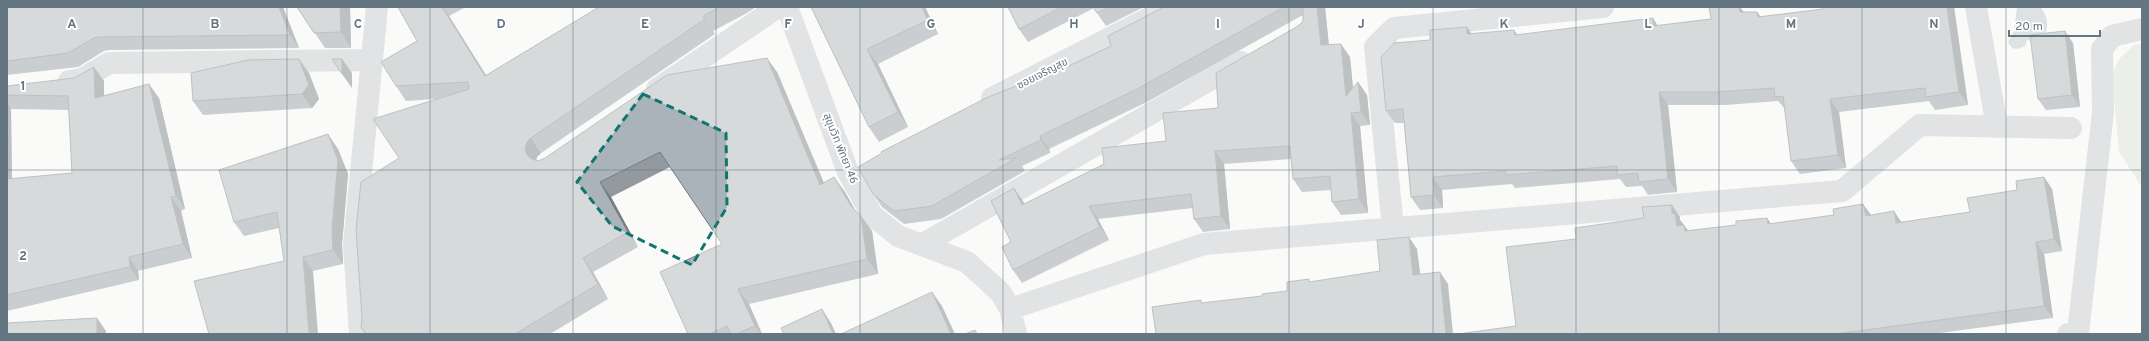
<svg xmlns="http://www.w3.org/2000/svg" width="2149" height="341" viewBox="0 0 2149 341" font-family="Overpass,'Noto Sans Thai',sans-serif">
	<rect width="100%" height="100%" fill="#fafaf8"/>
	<path fill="#dadfd7" d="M 2142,43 L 2142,187 L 2119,152 L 2112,75 L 2119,59 L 2134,45 Z"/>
	<path fill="#bbc7cb" d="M 2017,7 L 2041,8 C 2052,22 2049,44 2027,40 L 2025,46 L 2017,49 L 2012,48 L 2008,42 L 2014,31 Z"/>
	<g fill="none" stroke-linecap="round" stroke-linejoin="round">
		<path stroke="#c3c8cc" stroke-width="22" d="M 787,7 L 848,172 L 872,215 L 898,236 L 967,262 L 1001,293 L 1010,309 L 1016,334
			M 1976,7 L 1997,127
			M 69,81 L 82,79 L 109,63 L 372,60
			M 657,89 L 778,7
			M 992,98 L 1171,7
			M 1393,228 L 1375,47 L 1394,28 L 1603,7
			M 923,244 L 1241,62
			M 1010,309 L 1204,244 L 1842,191 L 1920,125 L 2071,128
			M 360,334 L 354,245 L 377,7
			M 2068,334 L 2078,333 L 2103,112 L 2102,49 L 2112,36 L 2142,29"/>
	</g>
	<path fill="#929a9f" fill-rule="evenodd" d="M 7,7 L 283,7 L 299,48 L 109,50 L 104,51 L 78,67 L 7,75 Z
		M 297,7 L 350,7 L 351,48 L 325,48 Z
		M 398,7 L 466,7 L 449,16 L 486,76 L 599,7 L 756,7 L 747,13 L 713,31 L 715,34 L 541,153 L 537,157 L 536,160 L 538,161 L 777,72 L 824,183 L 845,192 L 855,210 L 861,216 L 872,231 L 878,274 L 749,304 L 762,334 L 688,334 L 722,244 L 670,167 L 611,197 L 638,247 L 593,272 L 608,299 L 550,334 L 365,334 L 361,328 L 399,158 L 435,99 L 406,101 L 396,86 L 417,41 Z
		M 811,7 L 925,7 L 938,34 L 878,64 L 908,127 L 879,142 L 869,127 Z
		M 1008,7 L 1144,7 L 1106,26 L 1097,13 L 1094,8 L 1028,42 L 1019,29 Z
		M 1164,7 L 1325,7 L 1329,45 L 1350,57 L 1353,88 L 1358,82 L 1367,95 L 1370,125 L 1360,126 L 1368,213 L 1341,215 L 1332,202 L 1331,190 L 1302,192 L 1293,179 L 1291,159 L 1224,164 L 1230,229 L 1203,232 L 1194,219 L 1193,208 L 1098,219 L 1109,240 L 1022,283 L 1013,270 L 1011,242 L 1023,201 L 1024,204 L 1166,141 L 1218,108 L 1303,21 L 1303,16 L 1301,16 L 1147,102 L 1049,149 L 1050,153 L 1022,166 L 1025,171 L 941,219 L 904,224 L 882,207 L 873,194 L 1037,81 L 1111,46 Z
		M 1954,7 L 1968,105 L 1935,110 L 1929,101 L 1839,112 L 1846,168 L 1800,174 L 1791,161 L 1785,109 L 1778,101 L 1725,105 L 1668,105 L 1677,192 L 1648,195 L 1642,186 L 1626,187 L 1620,179 L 1515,188 L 1512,184 L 1442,190 L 1443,208 L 1420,210 L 1411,197 L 1404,123 L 1395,123 L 1386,111 L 1430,40 L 1472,34 L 1518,35 L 1658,26 L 1711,19 L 1744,12 L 1757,12 L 1761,17 Z
		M 2073,43 L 2080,107 L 2046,110 L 2038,99 Z
		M 309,73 L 319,99 L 312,108 L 203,115 L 193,101 Z
		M 104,81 L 104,95 L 159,98 L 185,209 L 181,211 L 192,258 L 138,271 L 139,280 L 7,311 L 7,86 ZM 11,109 L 69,110 L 72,173 L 12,179 Z
		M 338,149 L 348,174 L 342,244 L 343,264 L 313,271 L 284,261 L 279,228 L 244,236 L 234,222 Z
		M 2044,177 L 2052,189 L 2062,251 L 2044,254 L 2053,318 L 1932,334 L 1458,334 L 1516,326 L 1576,239 L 1680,217 L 1680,220 L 1688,231 L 1736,225 L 1767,218 L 1771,224 L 1871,215 L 1902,222 L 1970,212 L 2017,190 Z"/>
	<path fill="#777d82" d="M 279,7 L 283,7 L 299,48 L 290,35 Z
		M 340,7 L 350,7 L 351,48 L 341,32 Z
		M 442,7 L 449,16 L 496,91 L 485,76 Z
		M 922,7 L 925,7 L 938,34 L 928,20 Z
		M 1317,7 L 1325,7 L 1330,58 L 1321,45 Z
		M 1739,7 L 1740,7 L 1747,16 L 1740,12 Z
		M 1947,7 L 1954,7 L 1968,105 L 1959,92 Z
		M 1757,12 L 1766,25 L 1758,17 Z
		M 1653,18 L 1661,31 L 1653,26 Z
		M 1467,27 L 1476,40 L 1467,34 Z
		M 1514,30 L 1523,43 L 1515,35 Z
		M 2065,31 L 2073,43 L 2080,107 L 2072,95 Z
		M 1341,44 L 1350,57 L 1355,109 L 1346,96 Z
		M 867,49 L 878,64 L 908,127 L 898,112 Z
		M 767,58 L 777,72 L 831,200 L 820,185 Z
		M 299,59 L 309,73 L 319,99 L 312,108 L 302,94 Z
		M 342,59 L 352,73 L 352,88 L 342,74 Z
		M 94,67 L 104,81 L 104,111 L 95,98 Z
		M 1358,82 L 1367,95 L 1370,125 L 1361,112 Z
		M 149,84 L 159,98 L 185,209 L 176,196 Z
		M 1659,92 L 1668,105 L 1677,192 L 1668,179 Z
		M 1830,99 L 1839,112 L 1846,168 L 1838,155 Z
		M 7,102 L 11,109 L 12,193 L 7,186 Z
		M 1351,113 L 1360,126 L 1368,213 L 1359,199 Z
		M 328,134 L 338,149 L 348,174 L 342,244 L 343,264 L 333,250 Z
		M 1040,136 L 1049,149 L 1050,153 L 1041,140 Z
		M 531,138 L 541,153 L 537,157 L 536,164 L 527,155 L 525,149 L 527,142 Z
		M 1215,151 L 1224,164 L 1230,229 L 1221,216 Z
		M 834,177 L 845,192 L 861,221 L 851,206 Z
		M 1433,177 L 1442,190 L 1443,208 L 1434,195 Z
		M 2044,177 L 2052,189 L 2062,251 L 2054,239 Z
		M 600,182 L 611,197 L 638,247 L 628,232 Z
		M 1014,188 L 1023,201 L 1031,218 L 1022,205 Z
		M 171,197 L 181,211 L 192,258 L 183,244 Z
		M 1863,204 L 1872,216 L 1866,216 Z
		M 1672,205 L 1680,217 L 1680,220 L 1684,225 L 1677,226 L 1672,214 Z
		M 1089,206 L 1098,219 L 1109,240 L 1100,227 Z
		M 1894,211 L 1902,223 L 1896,223 Z
		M 861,216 L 872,231 L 878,274 L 867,259 Z
		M 1767,218 L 1775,230 L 1768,224 Z
		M 1684,225 L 1693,237 L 1685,231 Z
		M 1409,237 L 1417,249 L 1422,287 L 1413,275 Z
		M 2036,242 L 2044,254 L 2053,318 L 2044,306 Z
		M 129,257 L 138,271 L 139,280 L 130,267 Z
		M 303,257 L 313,271 L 318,334 L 309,334 Z
		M 583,258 L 593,272 L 608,299 L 598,284 Z
		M 1440,272 L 1448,284 L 1453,334 L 1446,334 Z
		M 738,289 L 749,304 L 762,334 L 761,334 L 755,326 Z
		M 932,292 L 942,306 L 955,334 L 951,334 Z
		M 822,309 L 831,323 L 836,334 L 833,334 Z
		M 97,318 L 106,331 L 106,334 L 97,334 Z"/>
	<path fill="#aab3b9" stroke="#777d82" d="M 7,7 L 279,7 L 290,35 L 99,37 L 94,38 L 68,53 L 7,61 Z
		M 297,7 L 340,7 L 341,32 L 314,33 Z
		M 398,7 L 442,7 L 485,76 L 599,7 L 720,7 L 703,16 L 705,19 L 531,138 L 527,142 L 525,149 L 527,155 L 532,159 L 538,161 L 545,158 L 667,75 L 767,58 L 820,185 L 834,177 L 851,206 L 861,216 L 867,259 L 738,289 L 755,326 L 736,334 L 731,334 L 727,326 L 710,334 L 688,334 L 660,272 L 722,244 L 660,152 L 600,182 L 628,232 L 583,258 L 598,284 L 515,334 L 367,334 L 361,328 L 362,318 L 356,230 L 361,182 L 399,158 L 373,119 L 469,89 L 468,82 L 396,86 L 381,62 L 417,41 Z
		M 811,7 L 922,7 L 928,20 L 867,49 L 898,112 L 869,127 Z
		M 1008,7 L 1062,7 L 1019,29 Z
		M 1093,7 L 1109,7 L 1097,13 Z
		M 1164,7 L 1284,7 L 1137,89 L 1040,136 L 1041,140 L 999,160 L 1016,158 L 932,206 L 894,211 L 873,194 L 858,167 L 882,153 L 881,152 L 986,98 L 1036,78 L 1037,81 L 1111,46 L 1108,36 Z
		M 1301,7 L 1317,7 L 1321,45 L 1341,44 L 1346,96 L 1358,82 L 1361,112 L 1351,113 L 1359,199 L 1332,202 L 1330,176 L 1293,179 L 1290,146 L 1215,151 L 1221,216 L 1194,219 L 1191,194 L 1089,206 L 1100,227 L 1013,270 L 1002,247 L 1011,242 L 991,201 L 1014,188 L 1022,205 L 1104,164 L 1102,148 L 1166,141 L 1163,113 L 1218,108 L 1216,73 L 1298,26 L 1303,21 L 1303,9 Z
		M 1709,7 L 1739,7 L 1740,12 L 1757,12 L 1758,17 L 1823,9 L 1823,7 L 1947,7 L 1959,92 L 1926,97 L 1925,88 L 1830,99 L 1838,155 L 1791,161 L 1783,96 L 1775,97 L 1774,88 L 1716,92 L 1659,92 L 1668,179 L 1639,182 L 1638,173 L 1617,175 L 1617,166 L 1506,175 L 1506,171 L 1433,177 L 1434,195 L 1411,197 L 1403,109 L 1386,111 L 1381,57 L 1394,43 L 1430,40 L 1430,30 L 1467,27 L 1467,34 L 1514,30 L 1515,35 L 1653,18 L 1653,26 L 1711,19 Z
		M 2065,31 L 2072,95 L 2038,99 L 2030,35 Z
		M 299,59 L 309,85 L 302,94 L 193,101 L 191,73 L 248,60 Z
		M 332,59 L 342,59 L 342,74 Z
		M 94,67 L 95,98 L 149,84 L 176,196 L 171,197 L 183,244 L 129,257 L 130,267 L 7,295 L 7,179 L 72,173 L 68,96 L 7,95 L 7,86 L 74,78 Z
		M 328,134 L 338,160 L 332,230 L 333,250 L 303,257 L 309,334 L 209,334 L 194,281 L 284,261 L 277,212 L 234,222 L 219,170 Z
		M 2044,177 L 2054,239 L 2036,242 L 2044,306 L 1836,334 L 1458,334 L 1516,326 L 1506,247 L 1576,239 L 1575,228 L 1644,218 L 1642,207 L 1672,205 L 1672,214 L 1675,213 L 1677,226 L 1684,225 L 1685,231 L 1736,225 L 1736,221 L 1767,218 L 1768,224 L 1834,215 L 1833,209 L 1863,204 L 1866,216 L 1894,211 L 1896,223 L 1970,212 L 1967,198 L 2017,190 L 2016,181 Z
		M 1409,237 L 1413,275 L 1440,272 L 1446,334 L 1156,334 L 1152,307 L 1201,300 L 1201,303 L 1262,296 L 1262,294 L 1287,291 L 1287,282 L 1309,279 L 1309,282 L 1380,271 L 1377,240 Z
		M 932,292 L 951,334 L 841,334 Z
		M 822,309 L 833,334 L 784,334 L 781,328 Z
		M 97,318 L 97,334 L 7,334 L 7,323 Z
		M 975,330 L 977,334 L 965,334 Z"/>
	<path d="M0 0H2149V341H0ZM 643,94 L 726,133 L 727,207 L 692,265 L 612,226 L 577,182 Z" fill="#fafaf8" fill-opacity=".55" fill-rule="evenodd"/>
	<path fill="none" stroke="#0f766e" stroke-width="3" stroke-dasharray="8 5" stroke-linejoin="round" d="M 643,94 L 726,133 L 727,207 L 692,265 L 612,226 L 577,182 Z"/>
	<path fill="none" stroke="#657683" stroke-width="1" stroke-opacity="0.55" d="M 143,7 L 143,334M 287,7 L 287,334M 430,7 L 430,334M 573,7 L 573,334M 716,7 L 716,334M 860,7 L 860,334M 1003,7 L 1003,334M 1146,7 L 1146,334M 1289,7 L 1289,334M 1433,7 L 1433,334M 1576,7 L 1576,334M 1719,7 L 1719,334M 1862,7 L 1862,334M 2006,7 L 2006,334M 7,170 L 2142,170"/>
	<g text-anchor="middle" stroke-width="4" stroke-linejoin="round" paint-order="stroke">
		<g font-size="11" fill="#657683" stroke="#fff">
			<text transform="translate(1042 73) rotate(-27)" y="4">ซอยเจริญสุข</text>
			<text transform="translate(841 148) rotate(68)" y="4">สุขุมวิท พัทยา 46</text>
		</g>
	</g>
	<g font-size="13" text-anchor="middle" font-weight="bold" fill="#657683" stroke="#fff" stroke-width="4" stroke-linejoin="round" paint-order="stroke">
		<text x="72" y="28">A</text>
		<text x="215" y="28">B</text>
		<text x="358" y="28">C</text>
		<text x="501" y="28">D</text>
		<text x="645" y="28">E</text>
		<text x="788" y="28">F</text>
		<text x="931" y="28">G</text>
		<text x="1074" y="28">H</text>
		<text x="1218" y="28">I</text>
		<text x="1361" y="28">J</text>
		<text x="1504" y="28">K</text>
		<text x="1648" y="28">L</text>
		<text x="1791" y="28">M</text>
		<text x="1934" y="28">N</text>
		<text x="23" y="90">1</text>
		<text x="23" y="260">2</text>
	</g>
	<rect width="2149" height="341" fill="none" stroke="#657683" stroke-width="16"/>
	<path d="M2009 30v6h91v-6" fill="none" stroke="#657683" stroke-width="2"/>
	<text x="2015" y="30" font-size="12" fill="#657683" stroke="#ffffff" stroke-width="3" paint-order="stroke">20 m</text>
</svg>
